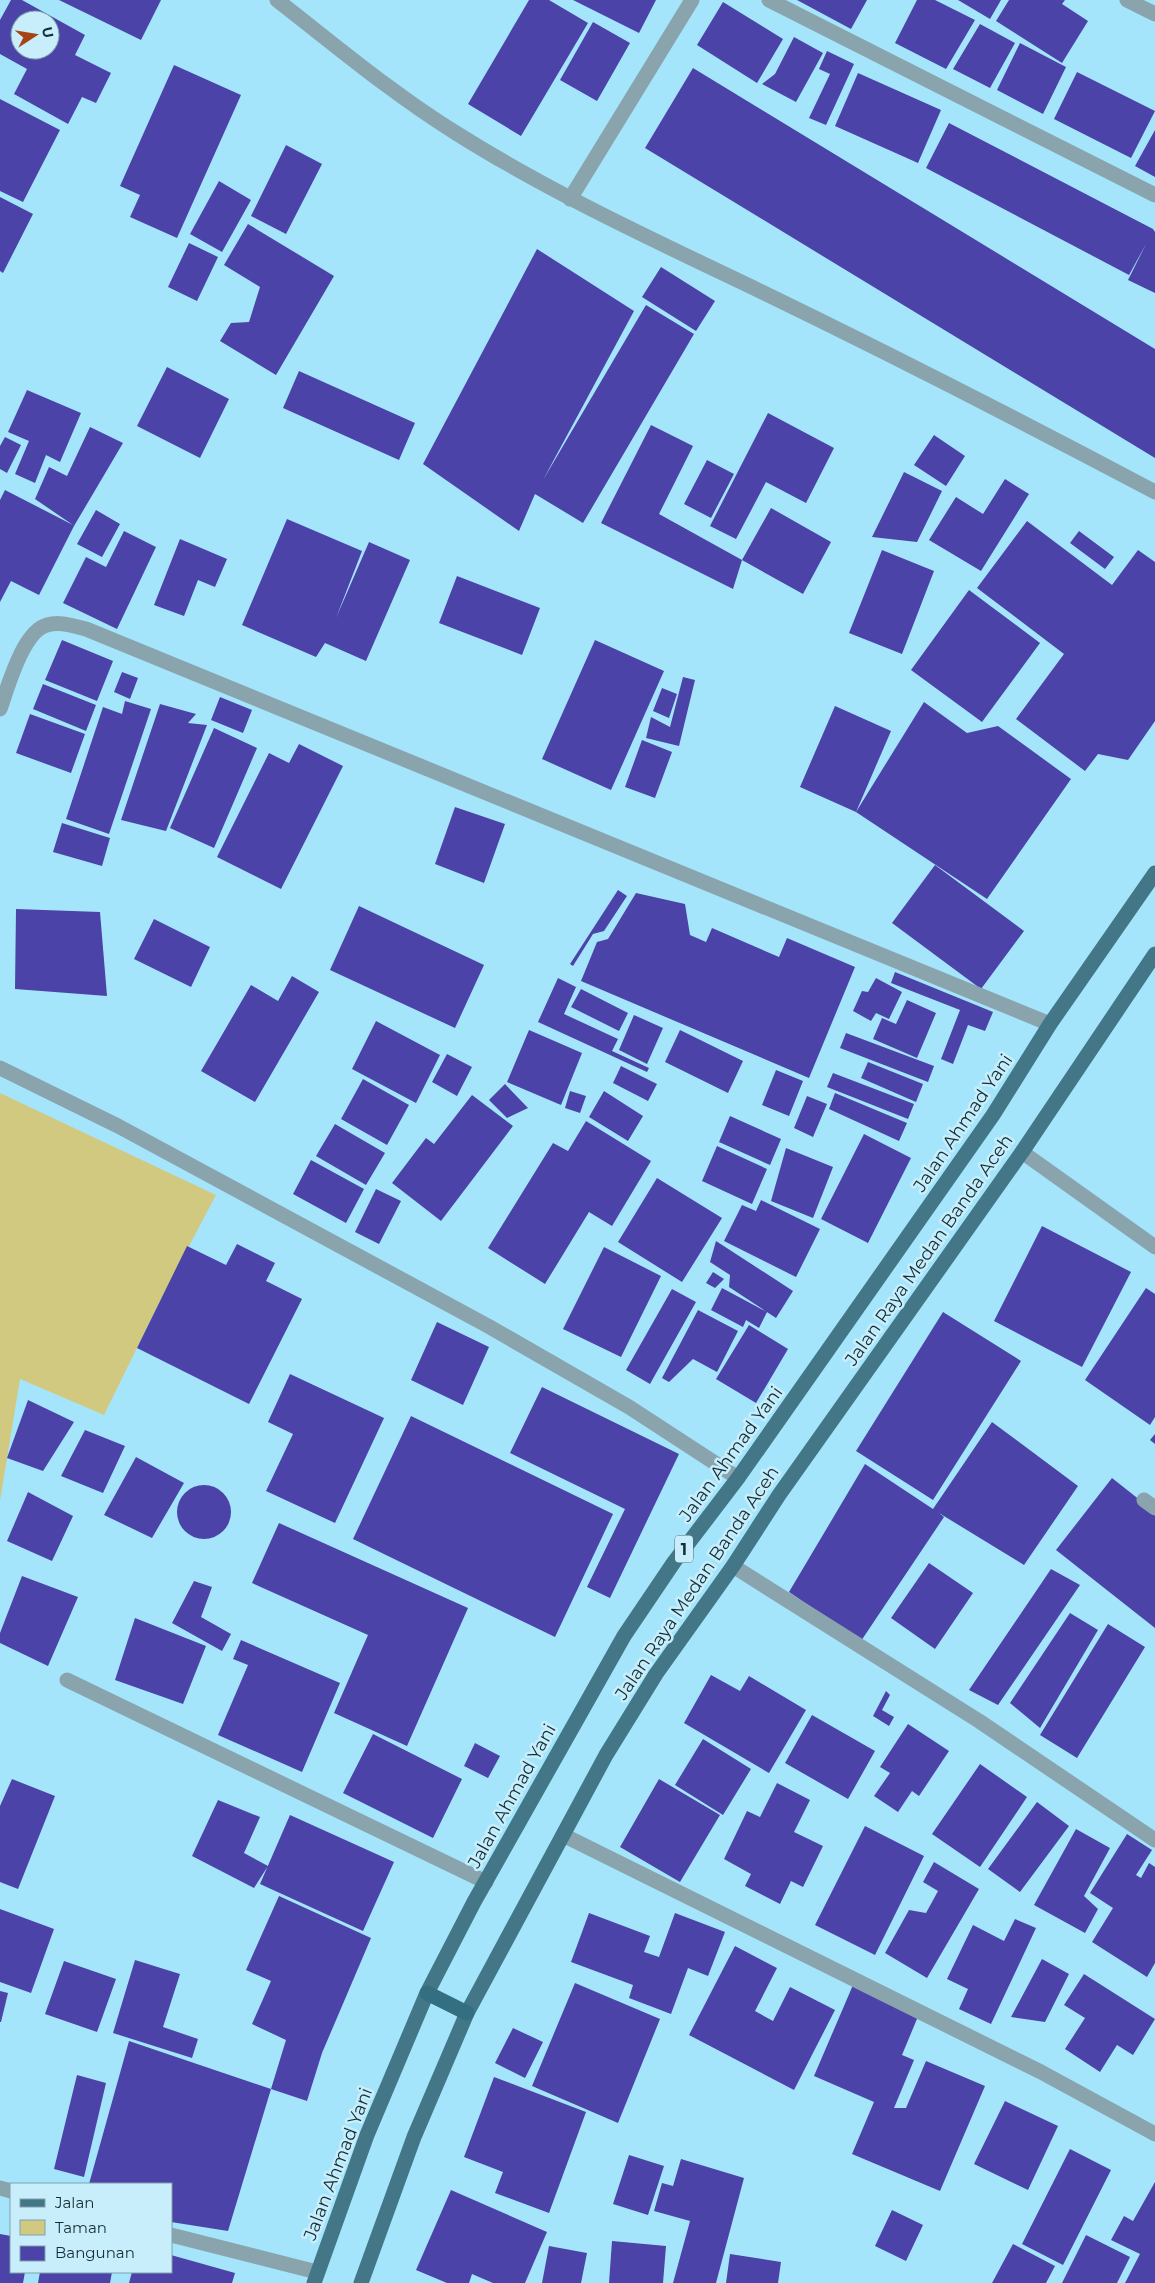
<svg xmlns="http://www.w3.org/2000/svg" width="1155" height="2283" viewBox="0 0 1155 2283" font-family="Montserrat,sans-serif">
	<rect width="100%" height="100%" fill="#a5e5fc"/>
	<path fill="#d2c981" d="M 0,1093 L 216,1195 L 161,1299 L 104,1415 L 20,1379 L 0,1501 Z"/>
	<path fill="#4b43a7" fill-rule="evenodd" d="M 11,0 L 22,0 L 85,35 L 75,55 L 111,73 L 96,103 L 82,97 L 68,124 L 14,94 L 27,69 L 0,54 L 0,20 ZM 20,20 L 50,20 L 50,50 L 20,50 Z
		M 59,0 L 161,0 L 141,40 Z
		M 529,0 L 549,0 L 588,23 L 521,136 L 468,104 Z
		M 573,0 L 656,0 L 639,33 Z
		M 797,0 L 867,0 L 851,29 Z
		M 917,0 L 935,0 L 975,20 L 946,69 L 895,43 Z
		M 958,0 L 1001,0 L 990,19 Z
		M 1009,0 L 1065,0 L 1062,4 L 1088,21 L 1062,63 L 996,21 Z
		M 723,2 L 783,39 L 757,83 L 697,45 Z
		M 593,22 L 630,43 L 597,101 L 560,80 Z
		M 980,24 L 1015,43 L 990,88 L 953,69 Z
		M 794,37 L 823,53 L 796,102 L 762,84 L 775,74 Z
		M 1020,43 L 1066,67 L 1043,114 L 997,90 Z
		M 827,51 L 854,64 L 826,125 L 809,118 L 830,74 L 819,69 Z
		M 174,65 L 241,95 L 177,238 L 130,217 L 140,195 L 120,186 Z
		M 693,68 L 1155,349 L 1155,458 L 645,148 Z
		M 1077,72 L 1155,111 L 1131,158 L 1054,119 Z
		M 858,73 L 941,110 L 918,163 L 835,126 Z
		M 0,99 L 60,130 L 23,202 L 0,191 Z
		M 949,123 L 1153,229 L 1155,232 L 1155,293 L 1128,280 L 1146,244 L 1129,275 L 926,168 Z
		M 1155,130 L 1155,177 L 1135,166 Z
		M 286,145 L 322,164 L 286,234 L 251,216 Z
		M 219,181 L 251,200 L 222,252 L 190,234 Z
		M 0,197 L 33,214 L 3,273 L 0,271 Z
		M 248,224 L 334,276 L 276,375 L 220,341 L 231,323 L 249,322 L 260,287 L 224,265 Z
		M 189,243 L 218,257 L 197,301 L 168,287 Z
		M 537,249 L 634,311 L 543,480 L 646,305 L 694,334 L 583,523 L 535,494 L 519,531 L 423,464 Z
		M 661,267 L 715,301 L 696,331 L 642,297 Z
		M 167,367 L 229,399 L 200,458 L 137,426 Z
		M 299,371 L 415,423 L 399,460 L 283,408 Z
		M 27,390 L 81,413 L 60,462 L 46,455 L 35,483 L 15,474 L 29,441 L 8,432 Z
		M 768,413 L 834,448 L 806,503 L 766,482 L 736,539 L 710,526 Z
		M 651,425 L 693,446 L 659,514 L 742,560 L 733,589 L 601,523 Z
		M 90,427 L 123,443 L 74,526 L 39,595 L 11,581 L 0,602 L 0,500 L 5,490 L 73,525 L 35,499 L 49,467 L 67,476 Z
		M 934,435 L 965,456 L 946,486 L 914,465 Z
		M 5,437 L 21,445 L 7,473 L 0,469 L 0,446 Z
		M 707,460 L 734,474 L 711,518 L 684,504 Z
		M 904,472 L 942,491 L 917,542 L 872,537 Z
		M 1005,479 L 1029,494 L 981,571 L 929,540 L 956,497 L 983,514 Z
		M 771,508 L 831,542 L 803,594 L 742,560 Z
		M 96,510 L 120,524 L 102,557 L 77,544 Z
		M 287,519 L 362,551 L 336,618 L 369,542 L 410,560 L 366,661 L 325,643 L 316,657 L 242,625 Z
		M 1027,521 L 1112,585 L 1138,550 L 1155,562 L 1155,721 L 1128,760 L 1098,754 L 1085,771 L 1016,719 L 1064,654 L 977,588 Z
		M 124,531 L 156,547 L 117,629 L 63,603 L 86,557 L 106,567 Z
		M 1079,531 L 1114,557 L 1105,569 L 1070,543 Z
		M 180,539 L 227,559 L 215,587 L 198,580 L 184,616 L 154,605 Z
		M 882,550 L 934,571 L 902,654 L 849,633 Z
		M 457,576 L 540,608 L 522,655 L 439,623 Z
		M 969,590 L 1040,643 L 982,722 L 911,670 Z
		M 62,640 L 113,661 L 97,701 L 45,680 Z
		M 595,640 L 664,671 L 611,790 L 542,759 Z
		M 122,672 L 138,678 L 130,699 L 114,692 Z
		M 683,677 L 695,680 L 679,746 L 646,738 L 651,717 L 670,727 Z
		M 43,684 L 96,705 L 86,731 L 33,709 Z
		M 662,688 L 677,694 L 669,718 L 653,711 Z
		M 220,697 L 252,710 L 243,733 L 211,720 Z
		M 125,701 L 151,709 L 109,834 L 66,819 L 103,707 L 122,714 Z
		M 924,702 L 967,733 L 998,726 L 1071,779 L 987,899 L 856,812 Z
		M 160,704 L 196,714 L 188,723 L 207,725 L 166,831 L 121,820 Z
		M 835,706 L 891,731 L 856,812 L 800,787 Z
		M 30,714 L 85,734 L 71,773 L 16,753 Z
		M 214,728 L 257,748 L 214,848 L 170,828 Z
		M 642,740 L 672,752 L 655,798 L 625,787 Z
		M 299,744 L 343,766 L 281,889 L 217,857 L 269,753 L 289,763 Z
		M 455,807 L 505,824 L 484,883 L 435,864 Z
		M 62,823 L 110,838 L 102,866 L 53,852 Z
		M 935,865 L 1024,931 L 981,989 L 892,923 Z
		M 618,890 L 627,896 L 604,931 L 593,934 L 573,966 L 570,964 Z
		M 636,893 L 685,904 L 690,935 L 706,942 L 712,928 L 779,957 L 787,938 L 855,967 L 809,1078 L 581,981 L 597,942 L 608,939 Z
		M 359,906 L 484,965 L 455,1028 L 330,970 Z
		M 16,909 L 100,912 L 107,996 L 15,989 Z
		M 154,919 L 210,947 L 191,987 L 134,959 Z
		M 895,972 L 993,1012 L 985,1031 L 968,1025 L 953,1064 L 941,1059 L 960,1010 L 891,983 Z
		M 292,976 L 319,992 L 255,1102 L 201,1071 L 251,985 L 278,1001 Z
		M 558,978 L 576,987 L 564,1014 L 618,1039 L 612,1051 L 649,1068 L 647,1072 L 538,1022 Z
		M 876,978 L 902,992 L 889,1019 L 876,1013 L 871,1021 L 853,1011 L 862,991 L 868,992 Z
		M 581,989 L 628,1013 L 619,1031 L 571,1007 Z
		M 907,1000 L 936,1013 L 917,1058 L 873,1039 L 882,1018 L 896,1024 Z
		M 634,1015 L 663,1028 L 647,1064 L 619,1050 Z
		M 376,1021 L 440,1055 L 416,1103 L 352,1069 Z
		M 529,1030 L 582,1053 L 561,1105 L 507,1082 Z
		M 680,1030 L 743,1061 L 728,1093 L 665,1062 Z
		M 846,1033 L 934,1066 L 928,1082 L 840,1048 Z
		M 447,1054 L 472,1067 L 457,1096 L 432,1082 Z
		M 868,1062 L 923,1084 L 916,1102 L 861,1078 Z
		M 621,1066 L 657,1084 L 648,1101 L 613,1083 Z
		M 776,1070 L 803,1081 L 789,1116 L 762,1105 Z
		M 833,1073 L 914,1104 L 908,1119 L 827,1087 Z
		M 363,1079 L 409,1105 L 387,1145 L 341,1119 Z
		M 505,1084 L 528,1108 L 507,1118 L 489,1100 Z
		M 570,1091 L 586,1096 L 580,1113 L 565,1108 Z
		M 604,1091 L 643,1116 L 628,1141 L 589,1117 Z
		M 835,1093 L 907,1123 L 899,1141 L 829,1109 Z
		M 472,1095 L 513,1126 L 441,1221 L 392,1183 L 426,1138 L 434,1144 Z
		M 807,1096 L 827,1104 L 813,1137 L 794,1128 Z
		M 730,1116 L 781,1139 L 770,1165 L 719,1142 Z
		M 586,1121 L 651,1161 L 612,1226 L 589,1212 L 545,1284 L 488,1248 L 553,1143 L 568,1151 Z
		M 335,1124 L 385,1153 L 366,1185 L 316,1156 Z
		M 864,1134 L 911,1158 L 868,1243 L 821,1219 Z
		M 717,1146 L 767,1169 L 752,1204 L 702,1181 Z
		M 786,1148 L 833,1167 L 813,1218 L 771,1201 Z
		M 311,1160 L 364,1189 L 346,1223 L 293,1194 Z
		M 657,1178 L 722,1218 L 682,1282 L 618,1242 Z
		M 376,1189 L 401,1201 L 379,1244 L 355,1232 Z
		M 761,1200 L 820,1229 L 796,1277 L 724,1241 L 742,1205 L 756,1211 Z
		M 1042,1226 L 1131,1272 L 1082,1367 L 994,1321 Z
		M 716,1241 L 793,1291 L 776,1318 L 729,1287 L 730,1275 L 710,1262 Z
		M 237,1244 L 275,1263 L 266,1281 L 302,1299 L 249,1404 L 137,1348 L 187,1246 L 226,1265 Z
		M 604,1247 L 661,1276 L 621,1357 L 563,1329 Z
		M 713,1272 L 724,1279 L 715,1288 L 706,1283 Z
		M 722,1288 L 767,1312 L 759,1328 L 746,1320 L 743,1327 L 711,1310 Z
		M 1146,1288 L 1155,1294 L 1155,1417 L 1150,1425 L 1085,1380 Z
		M 672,1289 L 696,1302 L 650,1384 L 626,1370 Z
		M 698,1310 L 738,1331 L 717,1372 L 693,1359 L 669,1382 L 662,1378 Z
		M 943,1312 L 1021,1361 L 933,1500 L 856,1451 Z
		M 437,1322 L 489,1347 L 463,1405 L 411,1380 Z
		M 749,1325 L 788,1349 L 756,1403 L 716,1379 Z
		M 290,1374 L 384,1418 L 335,1523 L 266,1491 L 293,1434 L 268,1422 Z
		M 542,1387 L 679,1454 L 610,1598 L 587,1587 L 625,1509 L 510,1453 Z
		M 28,1400 L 74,1422 L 43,1471 L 7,1458 Z
		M 411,1416 L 613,1514 L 555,1637 L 353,1539 Z
		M 992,1422 L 1078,1486 L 1024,1565 L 939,1513 L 944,1517 L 861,1641 L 789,1592 L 865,1464 L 933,1509 Z
		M 85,1430 L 125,1446 L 103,1493 L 61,1476 Z
		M 1155,1434 L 1155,1444 L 1150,1440 Z
		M 136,1457 L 184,1483 L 152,1538 L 104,1515 Z
		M 1112,1478 L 1155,1512 L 1155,1628 L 1056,1550 Z
		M177 1512a27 27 0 1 1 54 0a27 27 0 1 1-54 0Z
		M 28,1492 L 73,1516 L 52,1561 L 7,1541 Z
		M 279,1523 L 468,1608 L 407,1746 L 334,1713 L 368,1635 L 252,1583 Z
		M 929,1563 L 973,1593 L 935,1649 L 891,1618 Z
		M 1051,1569 L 1080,1585 L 998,1705 L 969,1690 Z
		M 22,1576 L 78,1597 L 48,1666 L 0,1643 L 0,1633 Z
		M 194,1581 L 212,1587 L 201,1617 L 231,1634 L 222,1651 L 172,1623 Z
		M 1070,1613 L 1098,1630 L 1040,1728 L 1010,1703 Z
		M 135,1618 L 206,1646 L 183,1704 L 115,1680 Z
		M 1108,1624 L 1145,1647 L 1077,1758 L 1040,1735 Z
		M 241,1640 L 340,1683 L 302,1772 L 218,1735 L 248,1665 L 233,1659 Z
		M 711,1675 L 740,1691 L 749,1676 L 806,1710 L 769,1773 L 684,1723 Z
		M 886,1691 L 890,1695 L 882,1710 L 894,1717 L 889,1726 L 873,1716 Z
		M 812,1715 L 875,1751 L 848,1799 L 785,1763 Z
		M 908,1724 L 949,1751 L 919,1796 L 912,1791 L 898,1812 L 874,1796 L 890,1773 L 880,1767 Z
		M 373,1734 L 462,1779 L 433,1838 L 343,1793 Z
		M 703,1739 L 751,1769 L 723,1815 L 675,1785 Z
		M 475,1743 L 500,1756 L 488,1778 L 464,1766 Z
		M 980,1764 L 1027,1797 L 980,1867 L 932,1834 Z
		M 12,1779 L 55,1796 L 18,1889 L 0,1882 L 0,1806 Z
		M 659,1779 L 720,1815 L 680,1882 L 620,1847 Z
		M 777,1783 L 810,1800 L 794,1832 L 823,1846 L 803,1887 L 791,1881 L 780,1904 L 745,1886 L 751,1874 L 724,1859 L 747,1811 L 760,1817 Z
		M 218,1800 L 260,1817 L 244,1853 L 268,1866 L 254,1888 L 192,1856 Z
		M 1037,1802 L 1069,1826 L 1020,1892 L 988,1869 Z
		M 290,1815 L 394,1862 L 363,1931 L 260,1884 Z
		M 865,1826 L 924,1856 L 875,1955 L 815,1925 Z
		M 1076,1829 L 1110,1848 L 1084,1896 L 1098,1909 L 1085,1933 L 1034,1905 Z
		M 1127,1834 L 1152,1850 L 1136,1875 L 1141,1878 L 1149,1863 L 1155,1867 L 1155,1963 L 1147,1977 L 1092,1942 L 1113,1908 L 1090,1893 Z
		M 934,1862 L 979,1889 L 927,1978 L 885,1953 L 909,1910 L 926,1913 L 938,1891 L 923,1882 Z
		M 279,1896 L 371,1938 L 322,2053 L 307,2101 L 271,2089 L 286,2040 L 252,2024 L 271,1981 L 246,1970 Z
		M 0,1909 L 54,1929 L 31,1993 L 0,1982 Z
		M 589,1913 L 650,1936 L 644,1952 L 659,1957 L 675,1913 L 725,1932 L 708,1976 L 688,1968 L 671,2014 L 629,1998 L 633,1985 L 571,1962 Z
		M 1015,1919 L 1036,1928 L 991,2024 L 959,2009 L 968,1989 L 947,1979 L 973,1925 L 1004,1941 Z
		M 735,1946 L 777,1968 L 755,2011 L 773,2021 L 790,1987 L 835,2010 L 794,2090 L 689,2035 Z
		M 1042,1959 L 1069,1974 L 1045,2022 L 1011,2017 Z
		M 135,1960 L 180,1974 L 163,2027 L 198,2039 L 192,2058 L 113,2033 Z
		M 64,1961 L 116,1979 L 97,2032 L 45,2014 Z
		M 1084,1974 L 1155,2019 L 1133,2055 L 1117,2045 L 1100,2072 L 1065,2049 L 1085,2018 L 1064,2005 Z
		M 575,1983 L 660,2019 L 618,2123 L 532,2086 Z
		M 853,1985 L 919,2014 L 902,2055 L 914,2060 L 894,2108 L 906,2108 L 926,2061 L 985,2086 L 940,2191 L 852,2154 L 874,2102 L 814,2076 Z
		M 0,1991 L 8,1993 L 1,2022 L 0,2022 Z
		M 513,2028 L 543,2042 L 525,2078 L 495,2063 Z
		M 129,2041 L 271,2089 L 228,2231 L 171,2222 L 171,2184 L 89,2184 Z
		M 77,2075 L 106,2083 L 84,2177 L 54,2169 Z
		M 494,2077 L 586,2112 L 549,2213 L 495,2193 L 503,2172 L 464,2157 Z
		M 1005,2101 L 1058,2126 L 1028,2190 L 974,2164 Z
		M 1070,2149 L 1111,2170 L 1063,2265 L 1022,2244 Z
		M 629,2155 L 664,2166 L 648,2215 L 613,2204 Z
		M 681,2159 L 744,2178 L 716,2283 L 673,2283 L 690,2221 L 654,2211 L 662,2183 L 673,2186 Z
		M 1155,2182 L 1155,2283 L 1125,2283 L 1140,2254 L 1111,2240 L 1124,2216 L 1133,2221 Z
		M 451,2190 L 547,2232 L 525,2283 L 493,2283 L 472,2274 L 469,2283 L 447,2283 L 416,2270 Z
		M 892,2210 L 923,2225 L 906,2261 L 875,2246 Z
		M 0,2234 L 11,2236 L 11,2272 L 25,2272 L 23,2283 L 0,2283 Z
		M 1086,2235 L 1130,2257 L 1117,2283 L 1062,2283 Z
		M 612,2241 L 666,2246 L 663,2283 L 609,2283 Z
		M 1013,2244 L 1055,2266 L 1046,2283 L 992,2283 Z
		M 549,2246 L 587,2253 L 581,2283 L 542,2283 Z
		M 730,2254 L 781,2262 L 778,2283 L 726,2283 Z
		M 171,2255 L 235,2273 L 232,2283 L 129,2283 L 132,2272 L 171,2272 Z
		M 40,2272 L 112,2272 L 110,2283 L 38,2283 Z"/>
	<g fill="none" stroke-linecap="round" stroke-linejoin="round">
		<path stroke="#8aa4ae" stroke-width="15" d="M 769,0 L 1155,195
			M 1127,0 L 1155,14
			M 570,199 L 692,0
			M 0,709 C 8,687 23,631 47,625 C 60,621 73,626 86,629 L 1050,1024
			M 0,1068 L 118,1126 L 488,1326 L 629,1407 L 738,1478
			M 1022,1152 L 1155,1247
			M 1144,1500 L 1155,1508
			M 733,1566 L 979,1721 L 1155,1840
			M 67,1680 L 486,1882
			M 563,1835 L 1041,2072 L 1155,2134
			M 0,2188 L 11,2191
			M 171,2235 L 317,2272"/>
		<path stroke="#8aa4ae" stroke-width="15" d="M 277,0 C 335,45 393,94 456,133 C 553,194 658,242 762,292 C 894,356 1025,423 1155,492"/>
		<path stroke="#437788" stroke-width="15" d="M 314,2283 L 367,2135 L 427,1993 L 474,1902 L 624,1636 L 674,1562 L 738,1478 L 993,1115 L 1050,1024 L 1155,873
			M 361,2283 L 414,2137 L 467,2013 L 606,1755 L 656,1674 L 733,1566 L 779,1495 L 1022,1152 L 1155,954"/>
		<path stroke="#346e81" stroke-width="15" d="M 427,1993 L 467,2013"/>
	</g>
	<g text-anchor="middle" stroke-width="5" stroke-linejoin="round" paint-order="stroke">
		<rect fill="#c8eefb" stroke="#4a6872" stroke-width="1" x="675" y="1535.5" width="18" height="27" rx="4"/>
		<g font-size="16" font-weight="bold" fill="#142e37">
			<text x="684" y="1555">1</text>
		</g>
		<g font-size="18" fill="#142e37" stroke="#c8eefb">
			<text transform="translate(963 1123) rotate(-56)" y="6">Jalan Ahmad Yani</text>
			<text transform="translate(929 1250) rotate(-55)" y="6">Jalan Raya Medan Banda Aceh</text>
			<text transform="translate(731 1454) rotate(-54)" y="6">Jalan Ahmad Yani</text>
			<text transform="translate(697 1583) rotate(-56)" y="6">Jalan Raya Medan Banda Aceh</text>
			<text transform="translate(512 1796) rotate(-61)" y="6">Jalan Ahmad Yani</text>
			<text transform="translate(338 2164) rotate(-69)" y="6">Jalan Ahmad Yani</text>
		</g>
	</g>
	<rect x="10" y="2183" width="162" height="90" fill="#c8eefb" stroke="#80a1ad"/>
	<rect x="20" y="2199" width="25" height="8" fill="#437788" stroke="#80a1ad"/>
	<text x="55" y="2208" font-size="15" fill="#142e37">Jalan</text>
	<rect x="20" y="2220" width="25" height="15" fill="#d2c981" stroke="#80a1ad"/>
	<text x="55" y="2233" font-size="15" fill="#142e37">Taman</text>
	<rect x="20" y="2246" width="25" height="15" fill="#4b43a7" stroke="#80a1ad"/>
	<text x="55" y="2258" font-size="15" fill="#142e37">Bangunan</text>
	<g transform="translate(35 35) rotate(78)"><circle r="24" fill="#c8eefb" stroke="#80a1ad"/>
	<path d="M0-4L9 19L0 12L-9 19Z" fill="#a74313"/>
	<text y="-8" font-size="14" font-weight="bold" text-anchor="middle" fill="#142e37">U</text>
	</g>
</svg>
